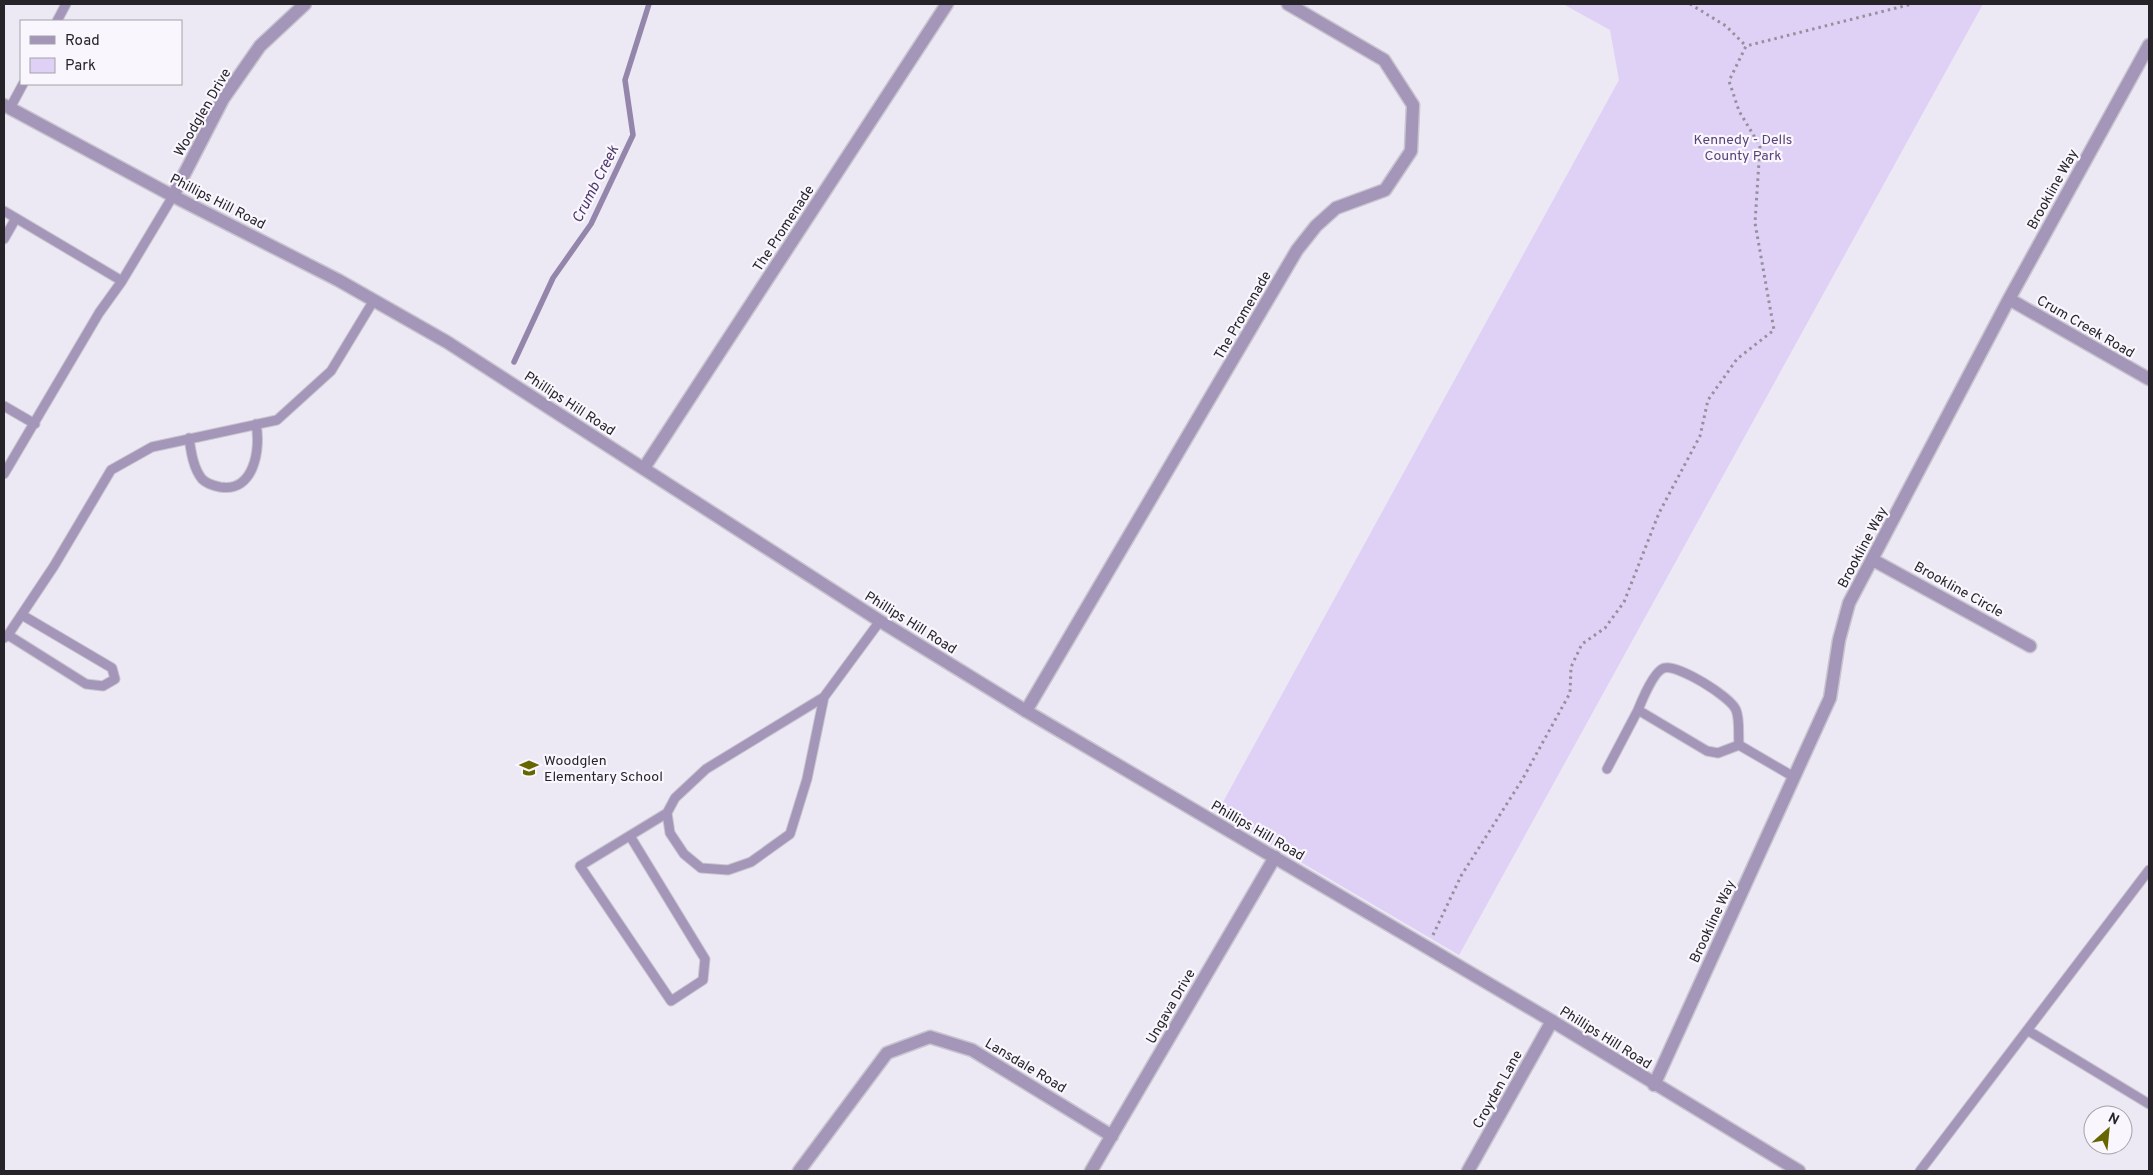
<svg xmlns="http://www.w3.org/2000/svg" width="2153" height="1175" viewBox="0 0 2153 1175" font-family="Overpass,sans-serif">
	<rect width="100%" height="100%" fill="#ece8f4"/>
	<path fill="#dfd0f6" d="M 1563,4 L 1983,4 L 1459,955 L 1217,813 L 1619,80 L 1610,30 Z"/>
	<g fill="none" stroke-linecap="round" stroke-linejoin="round">
		<path stroke="#9486ab" stroke-width="5.5" d="M 514,362 L 553,278 L 591,224 L 633,135 L 625,80 L 649,4"/>
		<g stroke="#c8c5cf" stroke-width="11">
			<path id="service" d="M 57,21 L 66,4
				M 10,108 L 23,84
				M 4,211 L 122,281
				M 4,239 L 16,218
				M 4,406 L 35,424
				M 189,438 C 191,451 193,468 202,479 C 206,483 215,486 220,487 C 254,493 261,449 256,424
				M 4,474 L 99,313 L 122,281 L 173,196
				M 8,635 L 86,684 L 103,686 L 115,679 L 112,668 L 22,615
				M 4,638 L 8,635 L 54,566 L 111,470 L 152,447 L 277,420 L 331,371 L 374,300
				M 824,697 L 807,779 L 790,834 L 751,862 L 728,870 L 701,868 L 684,854 L 670,833 L 667,813 L 675,798 L 706,769 L 824,697 L 880,621
				M 1739,745 C 1738,735 1740,719 1736,710 C 1731,697 1678,664 1664,668 C 1654,671 1642,700 1638,710 L 1707,751 L 1718,753 L 1739,745 L 1794,777
				M 1607,769 L 1638,710
				M 630,836 L 705,959 L 703,980 L 671,1001 L 580,866 L 667,813
				M 2027,1030 L 2149,1104
				M 1920,1171 L 2149,870"/>
		</g>
		<g stroke="#c8c5cf" stroke-width="15">
			<path id="minor" d="M 173,196 L 223,99 L 260,46 L 305,4
				M 2009,299 L 2149,379
				M 644,468 L 947,4
				M 1873,560 L 2030,646
				M 1026,711 L 1297,250 L 1316,226 L 1336,208 L 1385,190 L 1411,151 L 1413,105 L 1384,60 L 1288,4
				M 1654,1085 L 1830,698 L 1839,640 L 1849,603 L 2009,299 L 2149,45
				M 799,1171 L 887,1053 L 930,1037 L 972,1050 L 1112,1136
				M 1091,1171 L 1275,857
				M 1468,1171 L 1552,1021"/>
		</g>
		<g stroke="#c8c5cf" stroke-width="15">
			<path id="tertiary" d="M 4,105 L 173,196 L 338,280 L 447,342 L 880,621 L 1026,711 L 1552,1021 L 1799,1171"/>
		</g>
		<path stroke="#94919a" stroke-width="3" stroke-dasharray="2.5 4" stroke-linecap="butt" d="M 1690,4 L 1726,26 L 1746,46
			M 1433,935 L 1461,876 L 1522,780 L 1570,693 L 1571,667 L 1582,644 L 1605,628 L 1624,602 L 1659,513 L 1700,436 L 1708,400 L 1737,359 L 1774,330 L 1755,223 L 1760,146 L 1739,111 L 1729,81 L 1746,46 L 1912,4"/>
		<use href="#service" stroke="#a496b9" stroke-width="9"/>
		<use href="#minor" stroke="#a496b9" stroke-width="12"/>
		<use href="#tertiary" stroke="#a496b9" stroke-width="12"/>
	</g>
	<defs>
		<g id="school-bare" transform="scale(1.5)"><path d="M0-5L7-2L0 1L-7-2ZM-4 1L0 2.5L4 1V4Q0 6-4 4Z" fill="#656600" stroke="#f9f6fe" stroke-width="2.5" paint-order="stroke"/></g>
	</defs>
	<g fill-rule="evenodd">
		<use href="#school-bare" x="529" y="768"/>
	</g>
	<g text-anchor="middle" stroke-width="4.5" stroke-linejoin="round" paint-order="stroke">
		<g font-size="14" fill="#262429" stroke="#f9f6fe">
			<text transform="translate(202 112) rotate(-60)" y="5">Woodglen Drive</text>
			<text transform="translate(2052 189) rotate(-61)" y="5">Brookline Way</text>
			<text transform="translate(218 201) rotate(27)" y="5">Phillips Hill Road</text>
			<text transform="translate(783 228) rotate(-57)" y="5">The Promenade</text>
			<text transform="translate(1242 315) rotate(-60)" y="5">The Promenade</text>
			<text transform="translate(2086 326) rotate(30)" y="5">Crum Creek Road</text>
			<text transform="translate(570 403) rotate(33)" y="5">Phillips Hill Road</text>
			<text transform="translate(1862 547) rotate(-62)" y="5">Brookline Way</text>
			<text transform="translate(1959 589) rotate(29)" y="5">Brookline Circle</text>
			<text transform="translate(911 622) rotate(32)" y="5">Phillips Hill Road</text>
			<text transform="translate(1258 830) rotate(30)" y="5">Phillips Hill Road</text>
			<text transform="translate(1712 921) rotate(-65)" y="5">Brookline Way</text>
			<text transform="translate(1170 1006) rotate(-60)" y="5">Ungava Drive</text>
			<text transform="translate(1606 1037) rotate(32)" y="5">Phillips Hill Road</text>
			<text transform="translate(1026 1065) rotate(31)" y="5">Lansdale Road</text>
			<text transform="translate(1497 1089) rotate(-61)" y="5">Croyden Lane</text>
		</g>
		<g font-size="14" fill="#5a4377" stroke="#f9f6fe">
			<text x="1743" y="144">Kennedy - Dells<tspan x="1743" dy="16">County Park</tspan></text>
		</g>
		<g font-size="14" fill="#262429" stroke="#f9f6fe" text-anchor="start">
			<text x="544" y="765">Woodglen<tspan x="544" dy="16">Elementary School</tspan></text>
		</g>
		<g font-size="15" font-style="italic" fill="#4f396b" stroke="#f9f6fe">
			<text transform="translate(595 184) rotate(-63)" y="5">Crumb Creek</text>
		</g>
	</g>
	<rect width="2153" height="1175" fill="none" stroke="#262429" stroke-width="10"/>
	<rect x="20" y="20" width="162" height="65" fill="#f9f6fe" stroke="#a5a2a9"/>
	<rect x="30" y="36" width="25" height="8" fill="#a496b9" stroke="#a5a2a9"/>
	<text x="65" y="45" font-size="15" fill="#262429">Road</text>
	<rect x="30" y="58" width="25" height="15" fill="#dfd0f6" stroke="#a5a2a9"/>
	<text x="65" y="70" font-size="15" fill="#262429">Park</text>
	<g transform="translate(2108 1130) rotate(27)"><circle r="24" fill="#f9f6fe" stroke="#a5a2a9"/>
	<path d="M0-4L9 19L0 12L-9 19Z" fill="#656600"/>
	<text y="-8" font-size="14" font-weight="bold" text-anchor="middle" fill="#262429">N</text>
	</g>
</svg>
